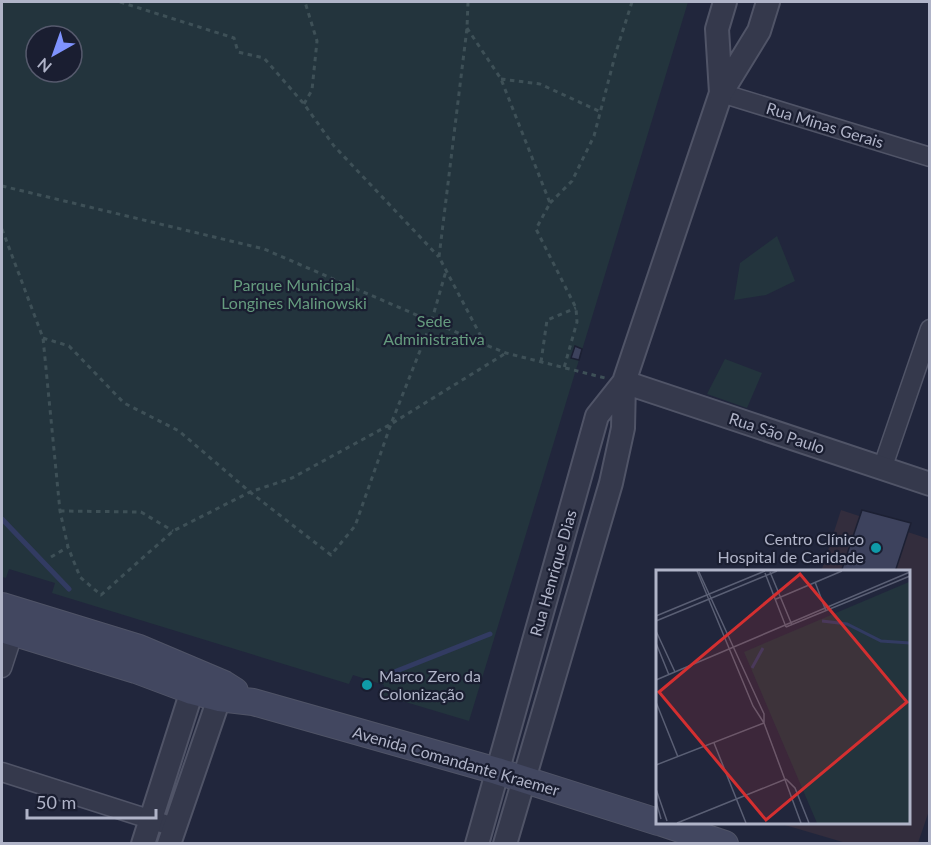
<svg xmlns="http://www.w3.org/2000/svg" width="931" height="845" viewBox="0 0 931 845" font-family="Lato,sans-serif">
	<rect width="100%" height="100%" fill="#21263c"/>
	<path fill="#332d3d" d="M 841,510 L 929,539 L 930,808 L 918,843 L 846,843 L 778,823 L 908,822 L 908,572 L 821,572 Z"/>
	<path fill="#23343d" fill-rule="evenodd" d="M 2,2 L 688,2 L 469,721 L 382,695 L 384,685 L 353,675 L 349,684 L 52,593 L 55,583 L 9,569 L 6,578 L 2,577 ZM 36,36 L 72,36 L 72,72 L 36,72 Z
		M 777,236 L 795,281 L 766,295 L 734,300 L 740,263 Z
		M 725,359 L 762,373 L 747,408 L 707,394 Z"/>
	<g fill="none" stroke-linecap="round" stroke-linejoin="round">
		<path stroke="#323b62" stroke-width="5" d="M 2,519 L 69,589
			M 384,676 L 490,634"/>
	</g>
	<path fill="#3d425d" stroke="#1c2033" stroke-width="1.5" d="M 575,346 L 582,349 L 579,360 L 571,358 Z
		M 862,510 L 911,523 L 895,572 L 841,572 Z"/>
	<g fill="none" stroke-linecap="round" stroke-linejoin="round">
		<g stroke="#505467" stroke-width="21">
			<path id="minor" d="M 721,93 L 930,157
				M 882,469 L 930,329
				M 2,668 L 17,622
				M 2,772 L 174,827"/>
		</g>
		<g stroke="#505467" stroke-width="26">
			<path id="tertiary" d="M 721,93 L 717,29 L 725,2
				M 624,382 L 930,484
				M 143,844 L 197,675
				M 169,844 L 224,684
				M 477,844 L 597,416 L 624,382
				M 505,844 L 611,483 L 623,428 L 624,382 L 721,93 L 759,31 L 768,2"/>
		</g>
		<g stroke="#505467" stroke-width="28">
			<path id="secondary" d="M 2,606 L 139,648 L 224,684 L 235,691
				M 2,629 L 136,670 L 192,691 L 219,698 L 253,702 L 497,771 L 658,822
				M 659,822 L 725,844"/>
		</g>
		<path stroke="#3e5057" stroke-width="3" stroke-dasharray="4.5 4.5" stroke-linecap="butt" d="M 120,2 L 234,38 L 238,52 L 264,58 L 304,104 L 334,146 L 439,257
			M 468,2 L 467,28 L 439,257 L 485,344
			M 467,28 L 501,79 L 550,203 L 536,229 L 576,308 L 577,322 L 564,368
			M 501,79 L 540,84 L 601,112
			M 304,104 L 312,90 L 317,41 L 305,2
			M 2,186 L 264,249 L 486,345 L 506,353 L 605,378
			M 550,203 L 572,181 L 594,136 L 616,52 L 632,2
			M 2,229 L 43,338 L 60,511 L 68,547 L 80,577 L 101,595 L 173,531 L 250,492 L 292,478 L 391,424 L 506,353
			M 43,338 L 69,346 L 124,403 L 179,431 L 250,492 L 331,555 L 355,526 L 391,424 L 431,323 L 446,271
			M 541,362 L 547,320 L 576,308
			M 60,511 L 141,512 L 173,531
			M 51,557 L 68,547"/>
		<use href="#minor" stroke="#35394c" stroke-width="18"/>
		<use href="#tertiary" stroke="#35394c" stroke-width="22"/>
		<use href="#secondary" stroke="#424760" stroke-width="26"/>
	</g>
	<g fill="#0f9aa8" stroke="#1a1e31" stroke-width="2">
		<circle cx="876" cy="548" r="6"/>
		<circle cx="367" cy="685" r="6"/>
	</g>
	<g text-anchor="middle" stroke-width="4.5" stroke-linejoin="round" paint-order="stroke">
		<g font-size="16" fill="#b0b4c8" stroke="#1a1e31">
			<text transform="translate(825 125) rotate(17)" y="6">Rua Minas Gerais</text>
			<text transform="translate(777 433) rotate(18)" y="6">Rua São Paulo</text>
			<text transform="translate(553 573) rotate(-74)" y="6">Rua Henrique Dias</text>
			<text transform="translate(456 761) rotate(16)" y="6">Avenida Comandante Kraemer</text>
		</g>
		<g font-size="16" fill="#659b7e" stroke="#1a1e31">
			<text x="294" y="291">Parque Municipal<tspan x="294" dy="18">Longines Malinowski</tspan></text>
			<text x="434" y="327">Sede<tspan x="434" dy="18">Administrativa</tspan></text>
		</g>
		<g font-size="16" fill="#b0b4c8" stroke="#1a1e31" text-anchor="end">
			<text x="864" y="545">Centro Clínico<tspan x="864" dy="18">Hospital de Caridade</tspan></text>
			<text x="379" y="682" text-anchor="start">Marco Zero da<tspan x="379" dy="18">Colonização</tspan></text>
		</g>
	</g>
	<g transform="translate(656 570)">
		<rect width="254" height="254" fill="#21263c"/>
		<path d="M 253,12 L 253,253 L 161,253 L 88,82 Z" fill="#23343d"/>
		<path fill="none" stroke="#323b62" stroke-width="3" d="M 166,51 L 191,54 L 225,71 L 254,73M 96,98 L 107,78"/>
		<path fill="none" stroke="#5a5f74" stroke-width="1.5" d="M 41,1 L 97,136 L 108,153 L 145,253M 43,2 L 108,144 L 108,153M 114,2 L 136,55M 109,3 L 130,57M 159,12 L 170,41M 120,29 L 186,1M 0,46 L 109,1M 0,51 L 121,1M 130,57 L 254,6M 0,61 L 19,102M 0,73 L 13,105M 0,110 L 254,2M 0,132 L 22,187M 58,173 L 90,253M 0,195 L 108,153M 130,209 L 139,218 L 153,253M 0,219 L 11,251M 0,231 L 5,249M 21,253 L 130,209"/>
		<path fill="#d42f30" fill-opacity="0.15" stroke="#d42f30" stroke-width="3" d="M 144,4 L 251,132 L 110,250 L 3,122 Z"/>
		<rect width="254" height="254" fill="none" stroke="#b0b4c8" stroke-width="3"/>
	</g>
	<rect width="931" height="845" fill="none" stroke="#b0b4c8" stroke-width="6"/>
	<g transform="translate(54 54) rotate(220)"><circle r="28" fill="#1a1e31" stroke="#565a6d" stroke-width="1.5"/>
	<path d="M0-4.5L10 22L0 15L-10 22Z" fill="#7f93fe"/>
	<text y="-9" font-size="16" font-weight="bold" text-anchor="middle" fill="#b0b4c8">N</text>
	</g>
	<path d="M27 809v9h129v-9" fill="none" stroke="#b0b4c8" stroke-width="3"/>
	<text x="36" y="809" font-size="18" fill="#b0b4c8" stroke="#1a1e31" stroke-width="4.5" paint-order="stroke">50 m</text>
</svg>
